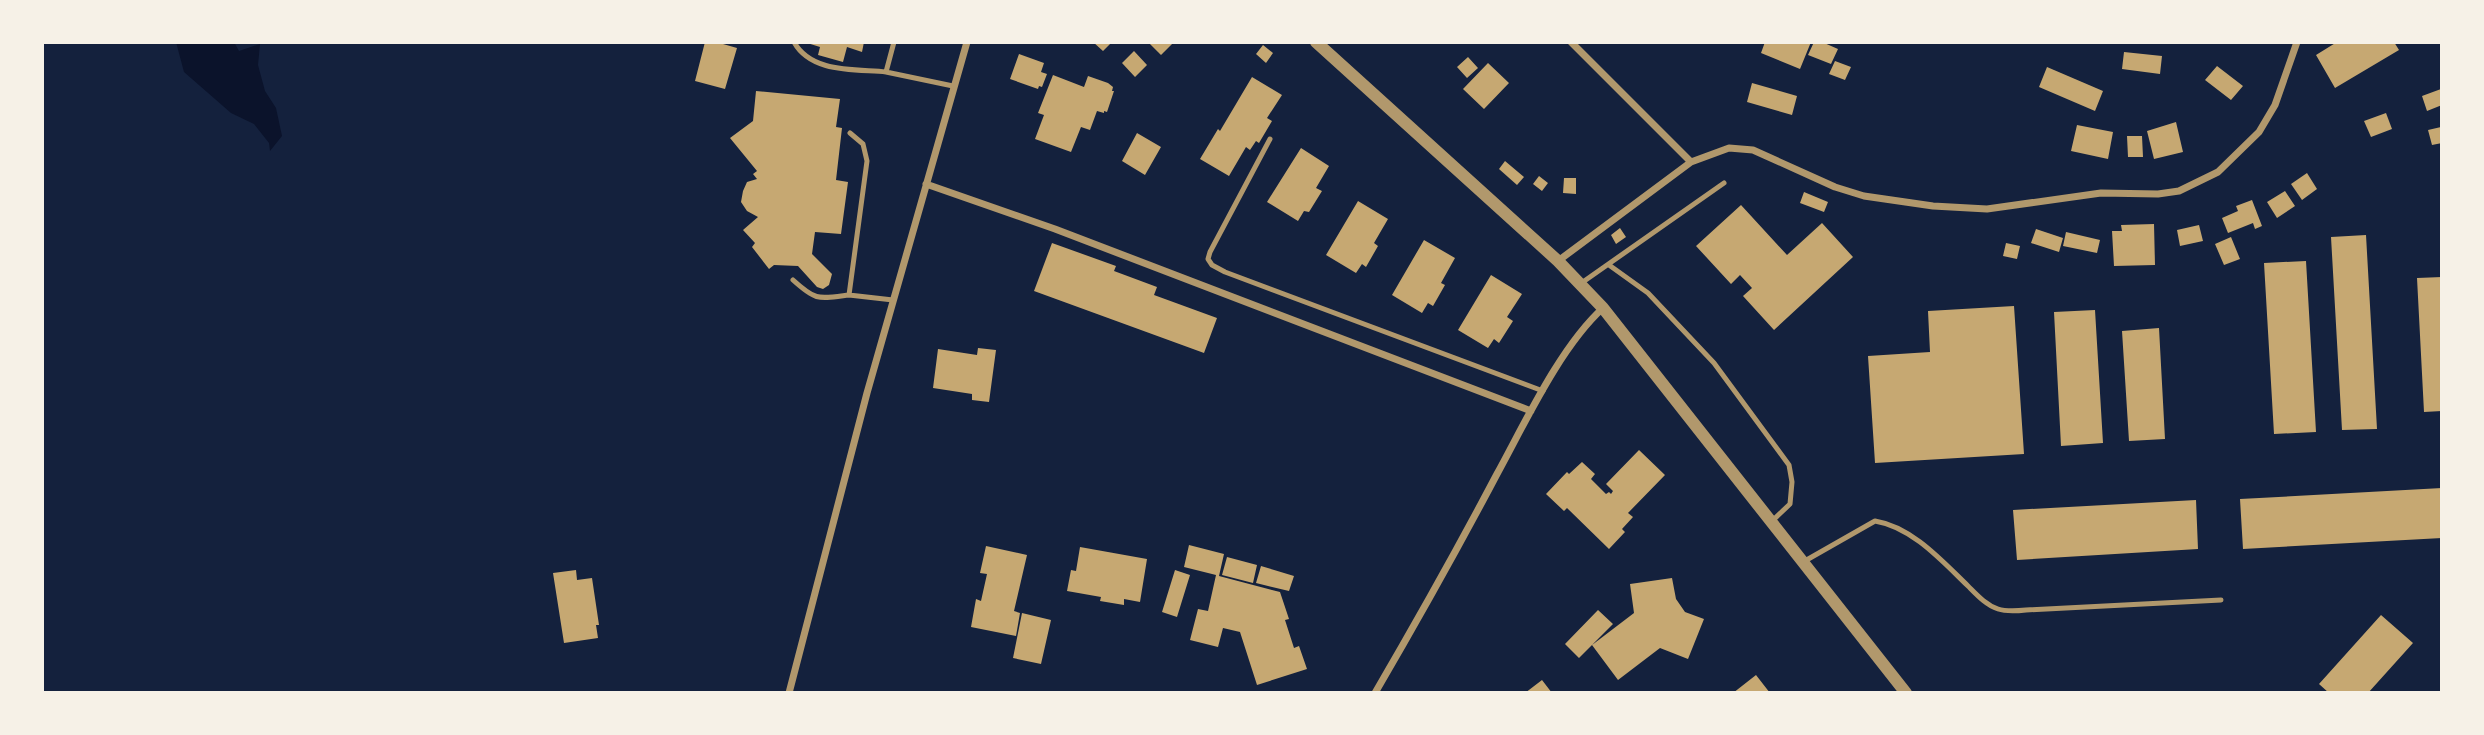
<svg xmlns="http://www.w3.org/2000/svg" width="2484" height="735" viewBox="0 0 2484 735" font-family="Arial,sans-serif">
	<rect width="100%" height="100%" fill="#14213d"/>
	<path fill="#0b132b" d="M 176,42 L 234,42 L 239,51 L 260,44 L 258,65 L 265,91 L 276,108 L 282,136 L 270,151 L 269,143 L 254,124 L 231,113 L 184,72 Z"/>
	<path fill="#c6a872" d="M 705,42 L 716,42 L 737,48 L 725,89 L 695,81 Z
		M 804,42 L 864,42 L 862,52 L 847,47 L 843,62 L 818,55 L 820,47 Z
		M 1093,42 L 1112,42 L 1103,51 Z
		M 1148,42 L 1174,42 L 1161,55 Z
		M 1765,42 L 1811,42 L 1800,69 L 1761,53 Z
		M 1814,42 L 1822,42 L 1838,49 L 1831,64 L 1808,55 Z
		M 2337,42 L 2394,42 L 2399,50 L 2335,88 L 2316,55 Z
		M 1263,45 L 1273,53 L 1266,63 L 1256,54 Z
		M 1134,51 L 1147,65 L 1135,77 L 1122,63 Z
		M 2124,52 L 2162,56 L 2160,74 L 2122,69 Z
		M 1019,54 L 1044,63 L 1041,72 L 1047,74 L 1042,87 L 1039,86 L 1038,89 L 1010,79 Z
		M 1468,57 L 1478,68 L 1467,78 L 1457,67 Z
		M 1835,61 L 1851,67 L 1845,80 L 1829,74 Z
		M 1488,63 L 1509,83 L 1484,109 L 1463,89 Z
		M 2217,66 L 2243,86 L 2231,100 L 2205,80 Z
		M 2047,67 L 2103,91 L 2095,111 L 2039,87 Z
		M 1053,75 L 1084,87 L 1088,76 L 1108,83 L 1113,87 L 1112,91 L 1114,91 L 1107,112 L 1104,111 L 1104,113 L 1097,111 L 1090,130 L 1081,127 L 1071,152 L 1035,139 L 1044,115 L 1038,113 Z
		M 1252,77 L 1282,95 L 1267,118 L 1272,121 L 1259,143 L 1256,141 L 1250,150 L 1246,147 L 1229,176 L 1200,159 L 1218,129 L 1220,131 Z
		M 1752,83 L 1797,96 L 1792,115 L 1747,102 Z
		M 2441,89 L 2442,105 L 2427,111 L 2422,96 Z
		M 756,91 L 840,99 L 836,127 L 842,128 L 836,180 L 848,182 L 841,234 L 815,232 L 812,254 L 832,274 L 829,285 L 823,289 L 817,287 L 798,266 L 774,265 L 769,269 L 752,247 L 755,243 L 743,230 L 758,217 L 747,211 L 741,202 L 743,191 L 747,182 L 757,179 L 753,174 L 757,171 L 730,138 L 753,121 Z
		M 2386,113 L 2392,129 L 2371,137 L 2364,121 Z
		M 2176,122 L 2183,152 L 2154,159 L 2147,131 Z
		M 2077,125 L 2113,132 L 2108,159 L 2071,151 Z
		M 2441,127 L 2442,143 L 2432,145 L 2428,130 Z
		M 1137,133 L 1161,147 L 1145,175 L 1122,161 Z
		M 2127,136 L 2142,136 L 2143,157 L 2128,157 Z
		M 1301,148 L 1329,166 L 1316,188 L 1322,191 L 1309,212 L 1304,211 L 1298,221 L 1267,202 Z
		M 1505,161 L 1524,177 L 1517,185 L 1499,169 Z
		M 2307,173 L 2317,189 L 2302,200 L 2291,184 Z
		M 1539,176 L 1548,183 L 1542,191 L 1533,184 Z
		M 1564,178 L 1576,178 L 1576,194 L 1563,193 Z
		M 2285,191 L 2295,206 L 2277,218 L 2267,202 Z
		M 1804,192 L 1828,202 L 1824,212 L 1800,203 Z
		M 2252,200 L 2262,226 L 2255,229 L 2253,223 L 2228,233 L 2222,218 L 2238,211 L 2236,206 Z
		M 1358,201 L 1388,219 L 1374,243 L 1378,246 L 1366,267 L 1362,264 L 1356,273 L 1326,255 Z
		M 1741,205 L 1787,255 L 1822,223 L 1853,257 L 1774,330 L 1743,296 L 1752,288 L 1740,275 L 1731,284 L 1696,246 Z
		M 2154,224 L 2155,265 L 2114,266 L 2112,231 L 2122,231 L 2121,225 Z
		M 2199,225 L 2203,241 L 2180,246 L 2177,230 Z
		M 1620,228 L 1626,237 L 1616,244 L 1611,235 Z
		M 2036,229 L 2063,238 L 2059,252 L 2031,243 Z
		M 2066,232 L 2100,240 L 2097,253 L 2063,246 Z
		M 2366,235 L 2377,429 L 2342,430 L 2331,237 Z
		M 2231,237 L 2240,259 L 2224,265 L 2215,244 Z
		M 1424,240 L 1455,258 L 1441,283 L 1445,285 L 1433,306 L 1428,303 L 1422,313 L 1392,295 Z
		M 1052,243 L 1116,266 L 1114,271 L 1157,287 L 1154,295 L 1217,318 L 1204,353 L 1034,291 Z
		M 2006,243 L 2020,246 L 2017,259 L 2003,256 Z
		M 2306,261 L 2316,432 L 2274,434 L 2264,263 Z
		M 1491,275 L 1522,294 L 1507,317 L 1513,321 L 1499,343 L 1494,339 L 1488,348 L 1458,330 Z
		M 2442,277 L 2442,411 L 2424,412 L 2417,278 Z
		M 2014,306 L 2024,454 L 1875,463 L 1868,356 L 1930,352 L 1928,311 Z
		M 2095,310 L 2103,443 L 2061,446 L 2054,312 Z
		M 2159,328 L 2165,439 L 2129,441 L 2122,331 Z
		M 978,348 L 996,350 L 989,402 L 972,400 L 972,394 L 933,388 L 938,349 L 977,355 Z
		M 1639,450 L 1665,475 L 1628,513 L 1633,517 L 1622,529 L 1625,532 L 1609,549 L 1567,508 L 1564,511 L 1546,494 L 1567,472 L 1569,474 L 1582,462 L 1595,474 L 1591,479 L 1606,494 L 1609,492 L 1611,494 L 1613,491 L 1606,484 Z
		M 2442,488 L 2442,538 L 2243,549 L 2240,499 Z
		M 2196,500 L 2198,549 L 2017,560 L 2013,510 Z
		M 1189,545 L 1224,554 L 1219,576 L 1280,592 L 1289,619 L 1285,620 L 1294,648 L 1299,646 L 1307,669 L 1257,685 L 1240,632 L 1223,628 L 1218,647 L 1190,640 L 1198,609 L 1208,611 L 1216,575 L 1184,567 Z
		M 986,546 L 1027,555 L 1014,611 L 1020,613 L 1016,636 L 971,627 L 976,599 L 981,601 L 987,574 L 980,573 Z
		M 1080,547 L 1147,559 L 1140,602 L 1124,599 L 1124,605 L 1100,601 L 1101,597 L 1067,591 L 1071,570 L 1076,571 Z
		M 1227,557 L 1257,565 L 1253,583 L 1222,575 Z
		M 1261,566 L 1294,576 L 1289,591 L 1256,583 Z
		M 576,570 L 577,580 L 592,578 L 599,625 L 596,625 L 598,638 L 564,643 L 553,573 Z
		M 1175,570 L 1190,575 L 1177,617 L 1162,612 Z
		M 1672,578 L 1676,599 L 1685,612 L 1704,619 L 1688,659 L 1660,648 L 1618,680 L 1592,645 L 1634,613 L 1630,584 Z
		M 1598,610 L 1613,624 L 1579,658 L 1565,644 Z
		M 1022,613 L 1051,620 L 1041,664 L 1013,658 Z
		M 2381,615 L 2413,643 L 2368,693 L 2329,693 L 2319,684 Z
		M 1756,675 L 1770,693 L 1733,693 Z
		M 1542,680 L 1552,693 L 1525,693 Z"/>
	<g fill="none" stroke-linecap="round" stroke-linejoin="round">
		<path stroke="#b1986c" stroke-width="5" d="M 794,42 C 811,73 854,69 886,72
			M 894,42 L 886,72 L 953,86
			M 850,133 L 863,144 L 867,161 L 849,295 L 893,300
			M 1270,139 L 1210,252 L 1208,259 L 1212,265 L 1225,272 L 1543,391
			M 1609,265 L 1648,293 L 1714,363 L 1789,465 L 1792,482 L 1790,504 L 1771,522
			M 793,280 C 816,301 818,299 849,295
			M 1580,284 L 1724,183
			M 1803,562 L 1875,521 C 1912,527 1942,561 1968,586 C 1977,595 1986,605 1998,609 C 2007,612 2017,611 2026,610 L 2221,600"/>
		<path stroke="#b1986c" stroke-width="7" d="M 1691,162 L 1729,148 L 1753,150 L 1835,187 L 1864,196 L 1933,206 L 1987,209 L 2101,193 L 2158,194 L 2179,191 L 2218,172 L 2259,132 L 2275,105 L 2297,42
			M 926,184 L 1055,229 L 1531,411
			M 1558,261 L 1691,162 L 1571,42
			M 789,693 L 867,393 L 967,42
			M 1375,693 C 1417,621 1458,548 1497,474 C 1525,423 1560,347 1603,308"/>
		<path stroke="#b1986c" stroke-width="12" d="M 1316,42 L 1558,261 L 1603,308 L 1906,693"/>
	</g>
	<rect width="2484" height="735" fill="none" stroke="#f6f1e7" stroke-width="88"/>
</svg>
